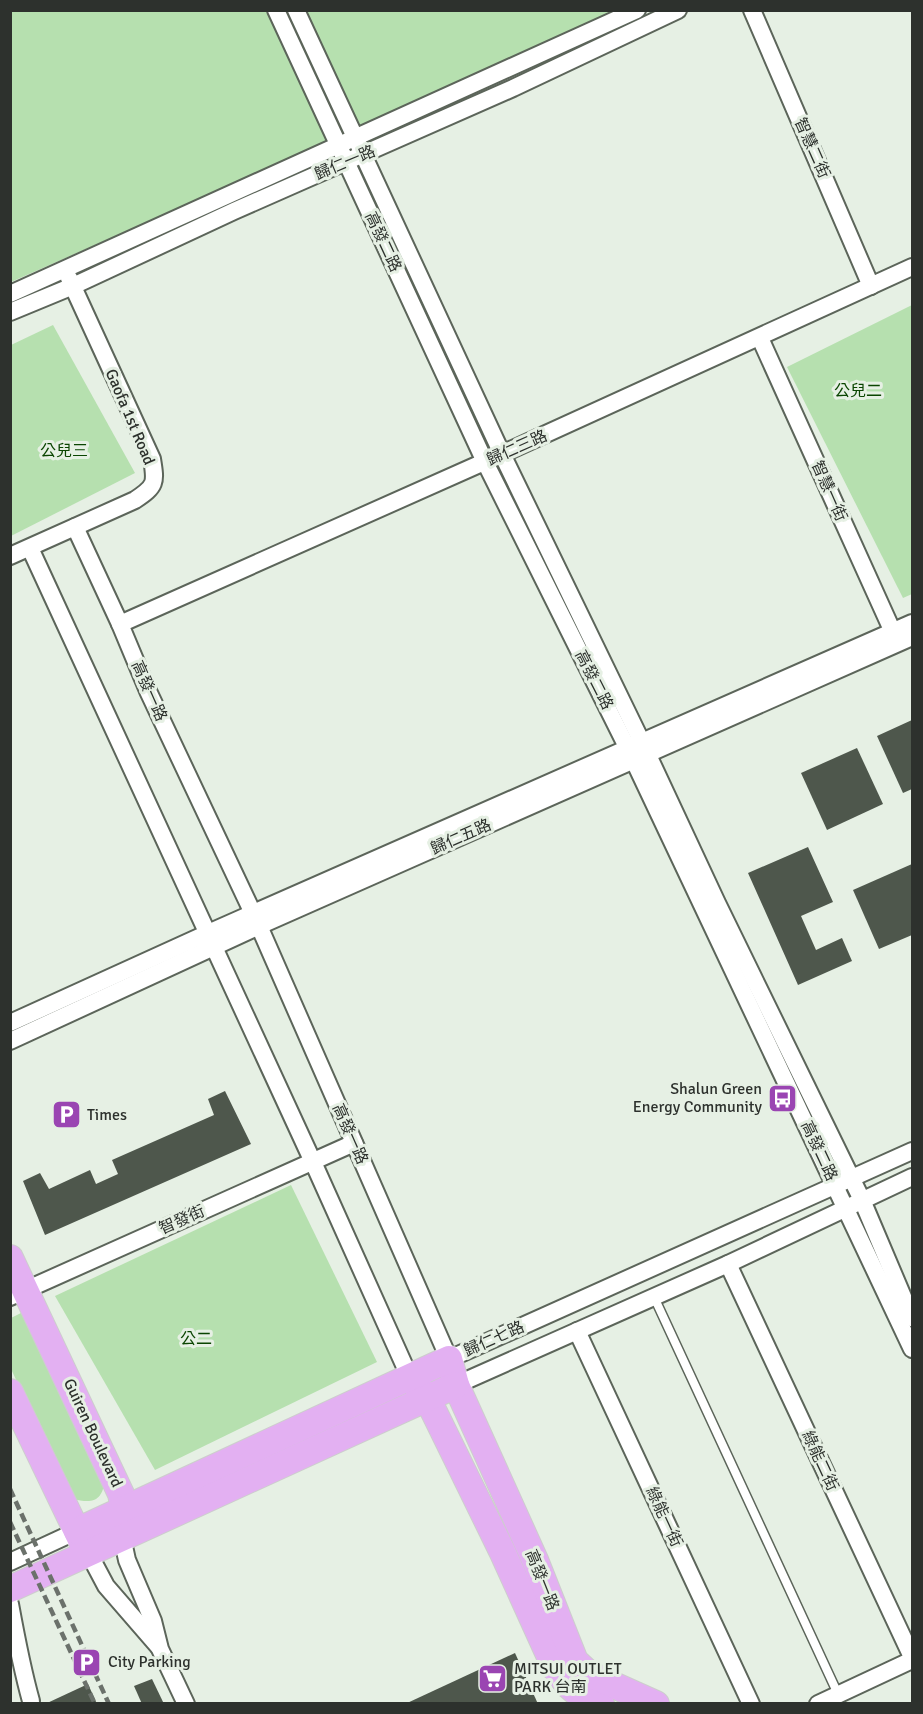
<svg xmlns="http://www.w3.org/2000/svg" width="923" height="1714" font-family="Signika,'Noto Sans TC',sans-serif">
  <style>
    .green { fill: #b6e0af }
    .building { fill: #4e574c }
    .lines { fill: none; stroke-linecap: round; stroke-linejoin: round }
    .lane-casing { stroke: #5c655a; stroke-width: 11 }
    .street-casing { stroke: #5c655a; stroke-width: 20 }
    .primary-casing { stroke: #cdcecd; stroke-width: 28 }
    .lane { stroke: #fff; stroke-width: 8 }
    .street { stroke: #fff; stroke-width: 16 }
    .primary { stroke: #e3b0f2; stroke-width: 26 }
    .rail { stroke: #6b716b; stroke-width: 4.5; stroke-dasharray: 9 4.5; stroke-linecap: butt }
    .labels { text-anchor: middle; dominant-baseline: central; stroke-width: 6; stroke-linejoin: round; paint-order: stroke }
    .street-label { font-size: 16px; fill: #2d312d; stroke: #e6f0e4 }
    .park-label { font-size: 16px; fill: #0a4501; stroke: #e6f0e4 }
    .poi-label { font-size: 16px; fill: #2d312d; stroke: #e6f0e4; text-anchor: start }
  </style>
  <rect width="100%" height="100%" fill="#e6f0e4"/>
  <g class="green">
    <path d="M11,11H627L11,282Z"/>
    <path d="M912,305V594L903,598L787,367Z"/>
    <path d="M53,325L135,473L11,536V345Z"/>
    <path d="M291,1185L377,1362L155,1470L55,1296Z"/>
    <path d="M21,1313L34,1321L105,1481C101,1503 92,1503 72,1499L11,1369V1318Z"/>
  </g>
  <g class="building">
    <path d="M912,720V789L903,793L877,736Z"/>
    <path d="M857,748L883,804L827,830L801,773Z"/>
    <path d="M808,847L833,902L801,916L816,950L842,938L852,961L798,985L748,873Z"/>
    <path d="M912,864V935L879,949L853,890Z"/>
    <path d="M225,1091L251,1144L45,1235L23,1181L40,1173L49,1189L90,1170L96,1184L118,1174L112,1160L214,1115L208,1099Z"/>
    <path d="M515,1653L538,1704H405Z"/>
    <path d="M152,1679L164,1704H142L134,1686Z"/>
    <path d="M88,1684L97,1704H45Z"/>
  </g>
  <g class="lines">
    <defs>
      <path id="lane" d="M654,1297L838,1694"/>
      <g id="street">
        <path d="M276,10L485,462L634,761L912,1349"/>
        <path d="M296,10L502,454L648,755L717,903L862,1200L912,1318"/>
        <path d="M752,10L871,286"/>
        <path d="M10,294L637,10"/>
        <path d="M10,312L73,286L234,211L513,88L678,10"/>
        <path d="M760,338L897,641"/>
        <path d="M75,527L120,624L148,691L259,926L449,1359L912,1151"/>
        <path d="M30,548L313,1162L410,1378"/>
        <path d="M10,556L135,500C156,486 156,483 152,459L69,278"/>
        <path d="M120,624L502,454L912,267"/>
        <path d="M10,1023L208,933L912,623"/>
        <path d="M10,1041L259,926L912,637"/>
        <path d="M728,1264L912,1657"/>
        <path d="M10,1297L354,1143"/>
        <path d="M577,1331L751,1704"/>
        <path d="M456,1385L728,1264L912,1177"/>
        <path d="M122,1537L127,1560L153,1621L160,1649L186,1704"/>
        <path d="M88,1552L106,1586L158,1646"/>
        <path d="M10,1562L77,1531"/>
        <path d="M10,1604C16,1637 22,1669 31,1701"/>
        <path d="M818,1704L912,1660"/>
      </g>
      <g id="primary">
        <path d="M10,1258L121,1494L124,1509L123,1525"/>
        <path d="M416,1385L427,1398L435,1414L502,1551L555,1668L568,1685L575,1691L601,1704"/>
        <path d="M10,1392L84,1546"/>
        <path d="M77,1531L449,1359L456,1385L535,1560L575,1661L589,1674L656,1704"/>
        <path d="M10,1589L456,1385"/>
      </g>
    </defs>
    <use href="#lane" class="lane-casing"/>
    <use href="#street" class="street-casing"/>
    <use href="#primary" class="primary-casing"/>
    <use href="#lane" class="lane"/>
    <use href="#street" class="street"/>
    <use href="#primary" class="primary"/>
    <g class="rail">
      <path d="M10,1489L109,1704"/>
      <path d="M10,1522L95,1704"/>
    </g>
  </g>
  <defs>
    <symbol id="bus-square" viewBox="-11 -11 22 22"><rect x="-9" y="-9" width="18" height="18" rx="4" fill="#9a45b2" stroke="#e6f0e4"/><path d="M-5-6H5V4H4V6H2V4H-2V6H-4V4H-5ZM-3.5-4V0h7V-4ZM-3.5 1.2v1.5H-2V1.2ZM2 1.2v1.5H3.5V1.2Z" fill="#fff"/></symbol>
    <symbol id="parking-square" viewBox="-11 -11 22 22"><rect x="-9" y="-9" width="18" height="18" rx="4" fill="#9a45b2" stroke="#e6f0e4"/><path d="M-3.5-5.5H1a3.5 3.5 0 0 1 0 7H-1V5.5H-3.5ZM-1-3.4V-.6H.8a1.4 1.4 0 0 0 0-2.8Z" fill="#fff"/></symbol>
    <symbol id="supermarket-square" viewBox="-11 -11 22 22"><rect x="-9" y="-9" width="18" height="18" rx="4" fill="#9a45b2" stroke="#e6f0e4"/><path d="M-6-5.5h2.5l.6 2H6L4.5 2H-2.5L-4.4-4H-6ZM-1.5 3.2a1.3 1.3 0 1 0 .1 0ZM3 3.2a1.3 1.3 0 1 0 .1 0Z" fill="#fff"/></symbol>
  </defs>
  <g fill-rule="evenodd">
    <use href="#bus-square" x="766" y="1082" width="33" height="33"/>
    <use href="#parking-square" x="50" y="1098" width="33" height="33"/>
    <use href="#parking-square" x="70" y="1646" width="33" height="33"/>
    <use href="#supermarket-square" x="476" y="1662" width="33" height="33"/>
  </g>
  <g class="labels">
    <g class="street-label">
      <text transform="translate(812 148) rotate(66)">智慧二街</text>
      <text transform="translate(345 163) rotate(-23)">歸仁一路</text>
      <text transform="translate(383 242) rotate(65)">高發二路</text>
      <text transform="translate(130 417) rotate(67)">Gaofa 1st Road</text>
      <text transform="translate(517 448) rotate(-24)">歸仁三路</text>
      <text transform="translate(829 491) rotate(66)">智慧一街</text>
      <text transform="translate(594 680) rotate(63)">高發二路</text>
      <text transform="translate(149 691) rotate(66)">高發一路</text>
      <text transform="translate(461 837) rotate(-24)">歸仁五路</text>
      <text transform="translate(350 1134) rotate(66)">高發一路</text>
      <text transform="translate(819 1151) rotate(65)">高發二路</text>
      <text transform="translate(182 1220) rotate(-24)">智發街</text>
      <text transform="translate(494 1339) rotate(-24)">歸仁七路</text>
      <text transform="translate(93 1433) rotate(65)">Guiren Boulevard</text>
      <text transform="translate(820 1461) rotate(65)">綠能二街</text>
      <text transform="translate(664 1517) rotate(65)">綠能一街</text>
      <text transform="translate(542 1580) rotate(68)">高發一路</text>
    </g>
    <g class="park-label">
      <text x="858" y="391">公兒二</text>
      <text x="64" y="451">公兒三</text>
      <text x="196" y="1339">公二</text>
    </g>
    <g class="poi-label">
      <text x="762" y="1089" text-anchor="end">Shalun Green<tspan x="762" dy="18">Energy Community</tspan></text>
      <text x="87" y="1115">Times</text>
      <text x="108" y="1662">City Parking</text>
      <text x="514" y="1669">MITSUI OUTLET<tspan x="514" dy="18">PARK 台南</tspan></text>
    </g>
  </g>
  <rect width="923" height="1714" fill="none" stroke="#2d312d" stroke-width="24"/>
</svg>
